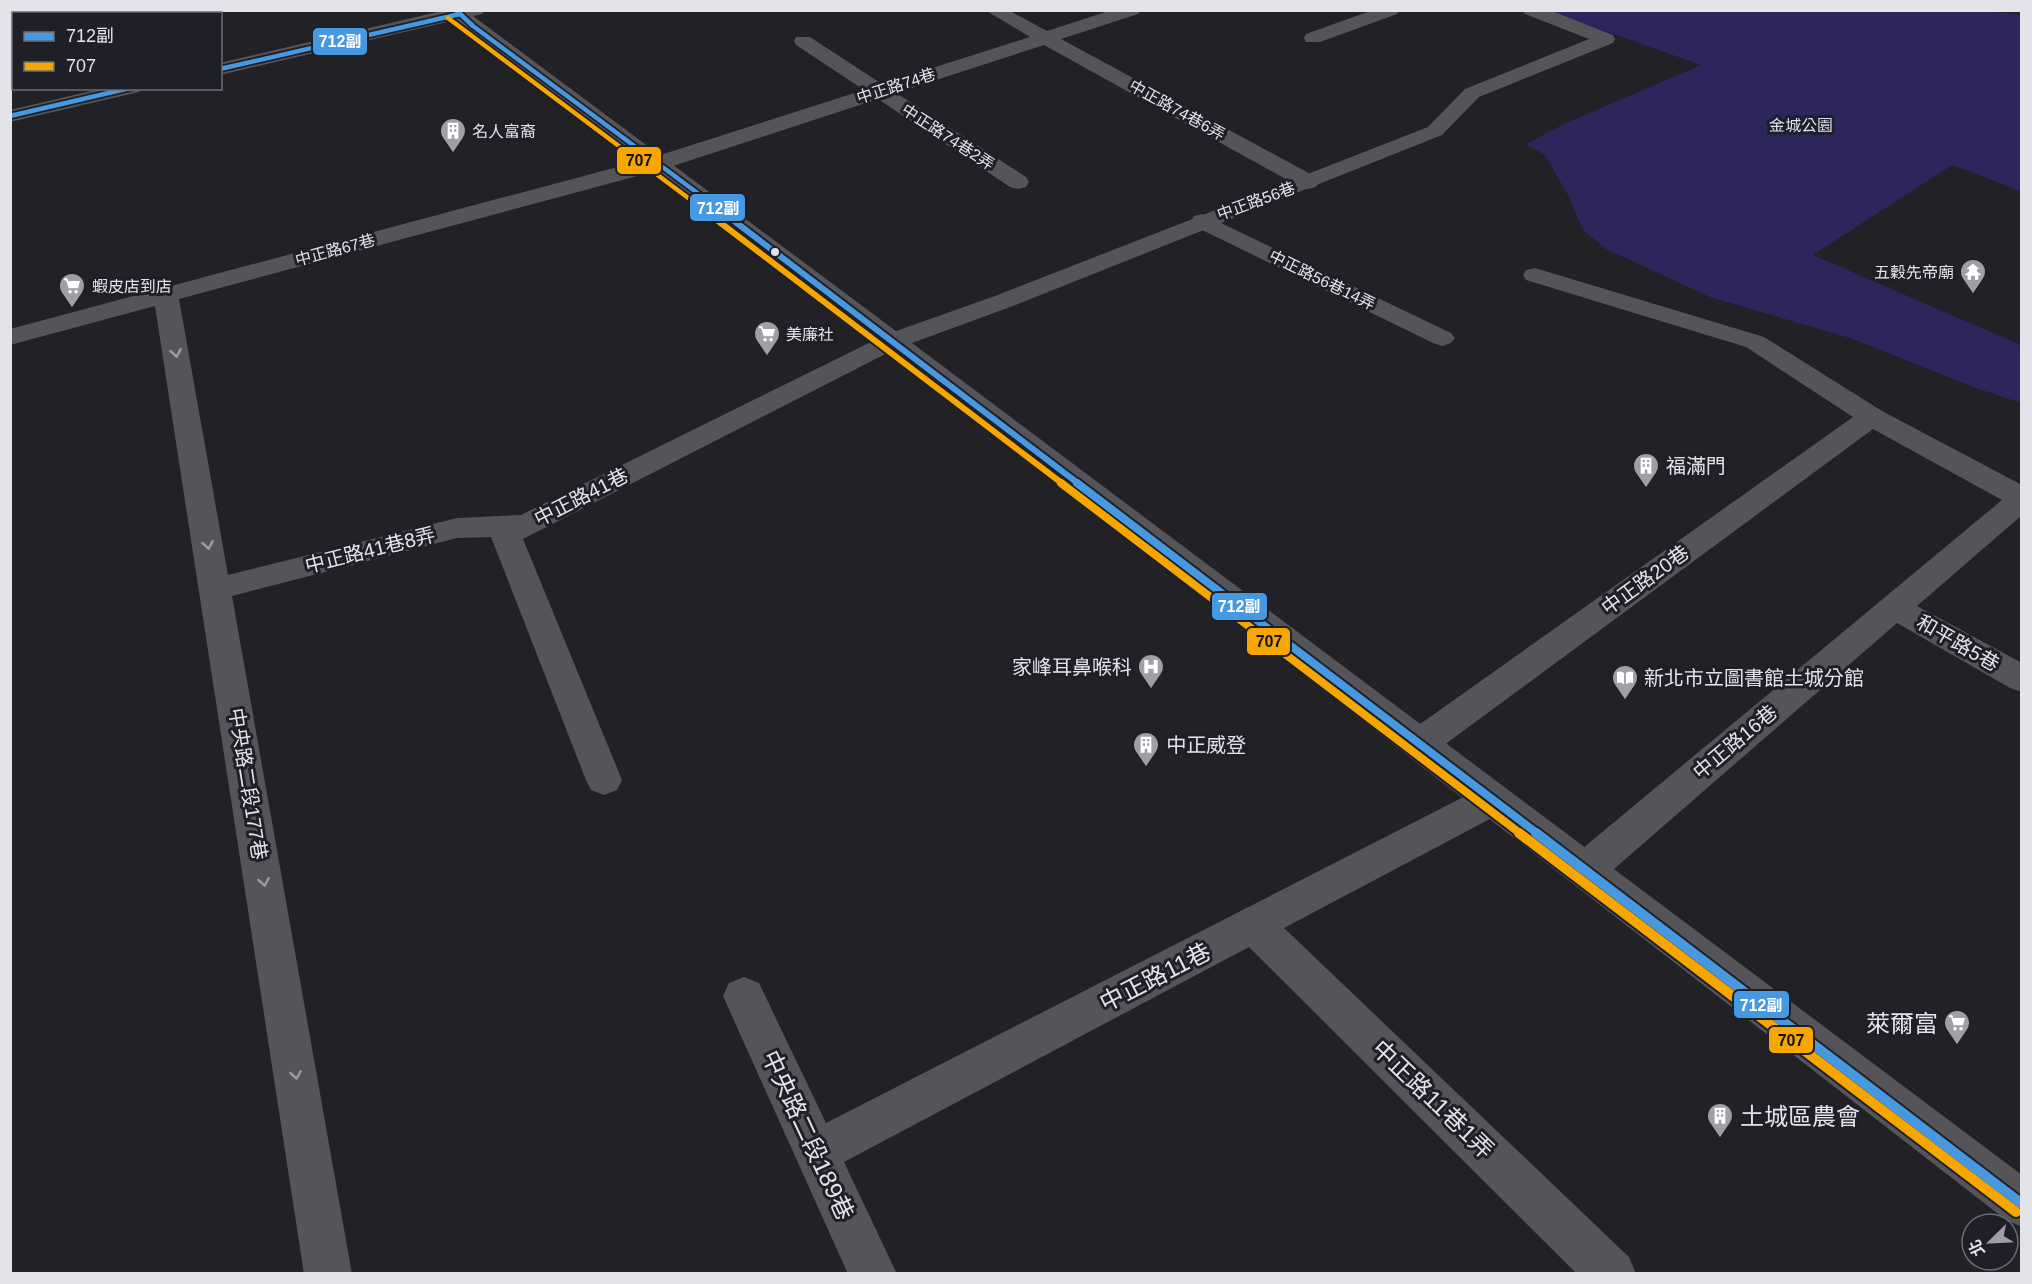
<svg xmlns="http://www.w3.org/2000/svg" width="2032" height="1284" font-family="Arial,'Noto Sans TC',sans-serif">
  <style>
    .green { fill: #2c265c }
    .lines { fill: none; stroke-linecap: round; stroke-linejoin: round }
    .lane { fill: #555559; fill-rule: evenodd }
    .street { fill: #555559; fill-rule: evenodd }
    .bus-1-far3-casing { stroke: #1f1f28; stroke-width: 8 }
    .bus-1-far2-casing { stroke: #1f1f28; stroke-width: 10 }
    .bus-1-far1-casing { stroke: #1f1f28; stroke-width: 12 }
    .bus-1-casing { stroke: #1f1f28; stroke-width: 14 }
    .bus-2-far3-casing { stroke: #1f1f28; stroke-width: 8 }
    .bus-2-far2-casing { stroke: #1f1f28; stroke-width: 10 }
    .bus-2-far1-casing { stroke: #1f1f28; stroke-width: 12 }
    .bus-2-casing { stroke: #1f1f28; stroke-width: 14 }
    .bus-1-far3 { stroke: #4699e1; stroke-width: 4.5 }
    .bus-1-far2 { stroke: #4699e1; stroke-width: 6 }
    .bus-1-far1 { stroke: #4699e1; stroke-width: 8 }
    .bus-1 { stroke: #4699e1; stroke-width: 10 }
    .bus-2-far3 { stroke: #f7a600; stroke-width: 4.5 }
    .bus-2-far2 { stroke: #f7a600; stroke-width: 6 }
    .bus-2-far1 { stroke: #f7a600; stroke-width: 8 }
    .bus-2 { stroke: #f7a600; stroke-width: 10 }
    .oneway { stroke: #9c9ca2 }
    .bus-dot { fill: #e3e3ea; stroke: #1f1f28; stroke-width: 2 }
    .labels { text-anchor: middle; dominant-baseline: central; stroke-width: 6; stroke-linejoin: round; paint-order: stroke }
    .far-street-label { font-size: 16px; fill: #e3e3ea; stroke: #1f1f28 }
    .far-park-label { font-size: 16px; fill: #dedff4; stroke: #1f1f28 }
    .far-poi-label { font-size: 16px; fill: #e3e3ea; stroke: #1f1f28; text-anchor: start }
    .poi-label { font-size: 20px; fill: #e3e3ea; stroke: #1f1f28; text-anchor: start }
    .street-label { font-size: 20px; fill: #e3e3ea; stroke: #1f1f28 }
    .near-street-label { font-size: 24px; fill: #e3e3ea; stroke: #1f1f28 }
    .near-poi-label { font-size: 24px; fill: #e3e3ea; stroke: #1f1f28; text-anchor: end }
    .line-badge { stroke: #1f1f28; stroke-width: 2 }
    .badge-label { font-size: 16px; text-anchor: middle; font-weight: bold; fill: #fff }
    .pale-badge-label { font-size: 16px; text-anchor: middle; font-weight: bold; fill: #111 }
  </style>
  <rect width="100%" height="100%" fill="#212126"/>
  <path class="green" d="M1980,10L2021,15V191L1952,165L1813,255L2021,345V403L1973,387L1850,338L1710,297L1606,249L1583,230L1569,197L1545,155L1526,144L1568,122L1701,65L1548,11Z"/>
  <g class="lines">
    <g class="lane">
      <path d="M985,10H1008L1047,31L1112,10H1141L1138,14L1061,39L1316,177L1319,182L1316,187L1308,189L1300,187L1044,45L896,93L1026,177L1029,182L1026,187L1018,189L1010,187L878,99L667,168L179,299L228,575L457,518L521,515L883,336L892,333L901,336L905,341L901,346L523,539L622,780L617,790L604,795L591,790L586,780L491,537L457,538L232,596L352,1274H304L155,306L10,345V329L651,158L864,90L796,45L794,41L796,37H810L882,84L1030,37Z"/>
      <path d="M1373,10H1400L1397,14L1320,42H1306L1304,38L1306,34Z"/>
      <path d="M1522,10H1549L1613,35L1615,39L1613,43L1479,97L1442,135L1435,137L1428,135L1425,131L1428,127L1465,89L1589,39L1525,14Z"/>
      <path d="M1202,214L1451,333L1455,338L1451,343L1442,346L1433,343L1194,226L1191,221L1194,216Z"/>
      <path d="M1535,268L1764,337L1882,411L2022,485V515L1917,606L2022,663V692L2010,688L1897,623L1599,882L1585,886L1571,882L1566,870L1571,858L2002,500L1873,429L1432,754L1419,758L1406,754L1401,744L1406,734L1853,417L1746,347L1526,280L1523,275L1526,270Z"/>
      <path d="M1492,785L1505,789L1510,800L1505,811L1284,928L1629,1257L1636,1274H1577L1249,947L844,1162L897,1274H848L723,996L729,983L744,977L759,983L826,1123L1479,789Z"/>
    </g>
    <g class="street">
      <path d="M446,10H485L482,14L473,16L896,331L995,296L1428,127L1435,125L1442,127L1445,131L1442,135L1013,306L912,343L2022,1175V1227L2006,1220L651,168L456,20L220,75V63Z"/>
      <path d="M104,88H142L139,92L10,122V110Z"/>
    </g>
    <defs>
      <g id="bus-1-far3">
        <path d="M456,10L473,26L723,212"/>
        <path d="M220,69L460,14"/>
        <path d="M10,116L130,88"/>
      </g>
      <path id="bus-1-far2" d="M721,211L1079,484"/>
      <path id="bus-1-far1" d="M1077,483L1538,834"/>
      <path id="bus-1" d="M1536,833L2022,1204"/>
      <path id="bus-2-far3" d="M448,18L707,212"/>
      <path id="bus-2-far2" d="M705,211L1063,484"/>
      <path id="bus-2-far1" d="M1061,483L1521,834"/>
      <path id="bus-2" d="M1519,833L2016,1212"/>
    </defs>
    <use href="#bus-1-far3" class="bus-1-far3-casing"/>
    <use href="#bus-1-far2" class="bus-1-far2-casing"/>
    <use href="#bus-1-far1" class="bus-1-far1-casing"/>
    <use href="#bus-1" class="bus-1-casing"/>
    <use href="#bus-2-far3" class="bus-2-far3-casing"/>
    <use href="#bus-2-far2" class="bus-2-far2-casing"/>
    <use href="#bus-2-far1" class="bus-2-far1-casing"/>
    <use href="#bus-2" class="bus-2-casing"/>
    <use href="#bus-1-far3" class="bus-1-far3"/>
    <use href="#bus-1-far2" class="bus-1-far2"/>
    <use href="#bus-1-far1" class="bus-1-far1"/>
    <use href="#bus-1" class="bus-1"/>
    <use href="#bus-2-far3" class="bus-2-far3"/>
    <use href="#bus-2-far2" class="bus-2-far2"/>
    <use href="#bus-2-far1" class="bus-2-far1"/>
    <use href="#bus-2" class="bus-2"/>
  </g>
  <defs><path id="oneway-chevron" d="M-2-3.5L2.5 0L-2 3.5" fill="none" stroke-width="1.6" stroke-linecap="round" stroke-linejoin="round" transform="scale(1.5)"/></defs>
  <g class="oneway">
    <use href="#oneway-chevron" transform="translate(176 353) rotate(80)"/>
    <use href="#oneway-chevron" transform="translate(208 545) rotate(80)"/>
    <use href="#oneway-chevron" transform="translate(264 882) rotate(81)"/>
    <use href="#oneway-chevron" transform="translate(296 1075) rotate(81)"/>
  </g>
  <defs>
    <symbol id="building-pin" viewBox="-11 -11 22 30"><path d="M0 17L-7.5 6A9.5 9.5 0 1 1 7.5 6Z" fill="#9f9fa5" stroke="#1f1f28"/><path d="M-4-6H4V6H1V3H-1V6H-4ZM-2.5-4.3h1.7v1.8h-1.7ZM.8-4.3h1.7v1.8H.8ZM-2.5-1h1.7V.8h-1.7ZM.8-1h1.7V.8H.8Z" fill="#fff"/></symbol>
    <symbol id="temple-pin" viewBox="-11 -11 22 30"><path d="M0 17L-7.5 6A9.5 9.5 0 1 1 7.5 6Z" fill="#9f9fa5" stroke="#1f1f28"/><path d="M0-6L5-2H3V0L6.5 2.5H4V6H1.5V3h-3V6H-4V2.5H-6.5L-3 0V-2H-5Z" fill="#fff"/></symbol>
    <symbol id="supermarket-pin" viewBox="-11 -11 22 30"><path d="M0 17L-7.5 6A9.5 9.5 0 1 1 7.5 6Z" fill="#9f9fa5" stroke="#1f1f28"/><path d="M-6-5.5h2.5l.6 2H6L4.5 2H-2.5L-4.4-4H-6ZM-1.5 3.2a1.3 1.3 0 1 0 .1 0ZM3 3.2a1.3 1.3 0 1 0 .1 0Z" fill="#fff"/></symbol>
    <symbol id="hospital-pin" viewBox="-11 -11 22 30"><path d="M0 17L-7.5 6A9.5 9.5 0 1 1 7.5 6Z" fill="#9f9fa5" stroke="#1f1f28"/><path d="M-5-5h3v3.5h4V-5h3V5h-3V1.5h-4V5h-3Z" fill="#fff"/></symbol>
    <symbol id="library-pin" viewBox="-11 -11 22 30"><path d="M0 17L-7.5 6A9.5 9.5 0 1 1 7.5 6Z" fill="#9f9fa5" stroke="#1f1f28"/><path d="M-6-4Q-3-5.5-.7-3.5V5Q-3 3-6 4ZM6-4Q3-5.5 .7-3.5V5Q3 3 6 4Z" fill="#fff"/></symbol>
  </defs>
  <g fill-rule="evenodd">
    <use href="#building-pin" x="438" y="116" width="30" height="40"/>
    <use href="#temple-pin" x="1958" y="257" width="30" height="40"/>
    <use href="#supermarket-pin" x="57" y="271" width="30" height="40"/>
    <use href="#supermarket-pin" x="752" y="319" width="30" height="40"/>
    <use href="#building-pin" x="1631" y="451" width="30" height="40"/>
    <use href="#hospital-pin" x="1136" y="652" width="30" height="40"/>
    <use href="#library-pin" x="1610" y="663" width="30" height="40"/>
    <use href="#building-pin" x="1131" y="730" width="30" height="40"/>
    <use href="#supermarket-pin" x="1942" y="1008" width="30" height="40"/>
    <use href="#building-pin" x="1705" y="1101" width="30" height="40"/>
  </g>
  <circle class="bus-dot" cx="775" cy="252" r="5"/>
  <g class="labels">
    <g class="far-street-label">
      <text transform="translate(896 86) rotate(-18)">中正路74巷</text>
      <text transform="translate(1177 110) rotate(29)">中正路74巷6弄</text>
      <text transform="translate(948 137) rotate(33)">中正路74巷2弄</text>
      <text transform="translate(1256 201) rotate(-20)">中正路56巷</text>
      <text transform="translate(335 250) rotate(-15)">中正路67巷</text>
      <text transform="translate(1322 280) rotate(26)">中正路56巷14弄</text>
    </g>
    <g class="far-park-label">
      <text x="1801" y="125">金城公園</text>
    </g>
    <g class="far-poi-label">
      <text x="472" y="131">名人富裔</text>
      <text x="1954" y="272" text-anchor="end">五穀先帝廟</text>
      <text x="92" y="286">蝦皮店到店</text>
      <text x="786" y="334">美廉社</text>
    </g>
    <g class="poi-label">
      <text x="1666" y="466">福滿門</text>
      <text x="1132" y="667" text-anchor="end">家峰耳鼻喉科</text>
      <text x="1644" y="678">新北市立圖書館土城分館</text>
      <text x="1166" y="745">中正威登</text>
    </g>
    <g class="street-label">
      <text transform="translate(581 497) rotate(-27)">中正路41巷</text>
      <text transform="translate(370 550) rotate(-14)">中正路41巷8弄</text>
      <text transform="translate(1645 580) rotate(-36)">中正路20巷</text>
      <text transform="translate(1958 643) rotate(30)">和平路5巷</text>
      <text transform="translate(1735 742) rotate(-40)">中正路16巷</text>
      <text transform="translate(248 784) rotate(81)">中央路二段177巷</text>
    </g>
    <g class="near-street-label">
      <text transform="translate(1155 977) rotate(-27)">中正路11巷</text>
      <text transform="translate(1433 1099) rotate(44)">中正路11巷1弄</text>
      <text transform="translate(808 1135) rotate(65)">中央路二段189巷</text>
    </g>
    <g class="near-poi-label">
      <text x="1938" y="1023">萊爾富</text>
      <text x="1740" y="1116" text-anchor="start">土城區農會</text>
    </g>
  </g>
  <g class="line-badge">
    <rect x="312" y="27" width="56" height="29" rx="6" fill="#4699e1"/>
    <rect x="616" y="146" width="46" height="29" rx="6" fill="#f7a600"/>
    <rect x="689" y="193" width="57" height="29" rx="6" fill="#4699e1"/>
    <rect x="1211" y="592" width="57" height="29" rx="6" fill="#4699e1"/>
    <rect x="1246" y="627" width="45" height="29" rx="6" fill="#f7a600"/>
    <rect x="1733" y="990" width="57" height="29" rx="6" fill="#4699e1"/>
    <rect x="1768" y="1026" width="46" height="28" rx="6" fill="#f7a600"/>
  </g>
  <g class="badge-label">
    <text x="340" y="47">712副</text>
    <text x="718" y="214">712副</text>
    <text x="1239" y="612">712副</text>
    <text x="1761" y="1011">712副</text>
  </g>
  <g class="pale-badge-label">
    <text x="639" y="166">707</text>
    <text x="1269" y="647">707</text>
    <text x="1791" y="1046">707</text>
  </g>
  <rect width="2032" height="1284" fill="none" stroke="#e3e3ea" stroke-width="24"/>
  <rect x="12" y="12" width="210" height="78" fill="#1f1f28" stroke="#6d6d76" stroke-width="1.5"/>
  <rect x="24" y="32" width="30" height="9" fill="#4699e1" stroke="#6d6d76" stroke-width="1.5"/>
  <text x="66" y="42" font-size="18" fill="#e3e3ea">712副</text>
  <rect x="24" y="62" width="30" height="9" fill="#f7a600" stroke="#6d6d76" stroke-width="1.5"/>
  <text x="66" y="72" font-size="18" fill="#e3e3ea">707</text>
  <g transform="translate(1990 1242) rotate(246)"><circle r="28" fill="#1f1f28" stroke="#6d6d76" stroke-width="1.5"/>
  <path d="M0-4.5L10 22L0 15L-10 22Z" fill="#9f9fa5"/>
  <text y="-9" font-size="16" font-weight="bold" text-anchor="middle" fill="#e3e3ea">北</text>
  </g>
</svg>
